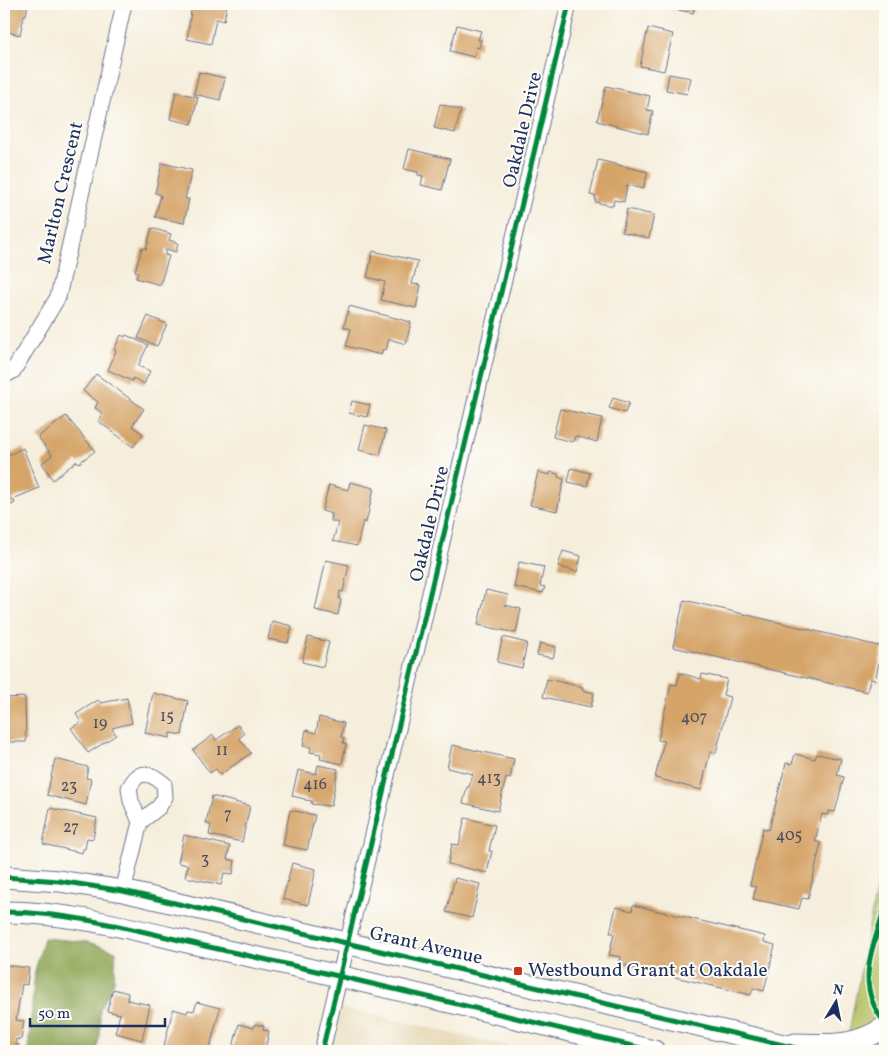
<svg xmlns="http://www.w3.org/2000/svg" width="889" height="1055" font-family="Vollkorn,serif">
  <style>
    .built { fill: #e7daba }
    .green { fill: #b6c163; stroke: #687860 }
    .forest { fill: #90a759; stroke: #566b5c }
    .building { fill: #d5a469 }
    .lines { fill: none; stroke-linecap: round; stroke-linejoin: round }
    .minor-casing { stroke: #68728a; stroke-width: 17 }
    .secondary-casing { stroke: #68728a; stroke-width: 23 }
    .minor { stroke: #fff; stroke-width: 15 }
    .secondary { stroke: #fff; stroke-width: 21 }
    .cycleway-casing { stroke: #fdfcf7; stroke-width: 8 }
    .cycleway { stroke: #00873e; stroke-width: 5 }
    .poi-dot { fill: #c8321e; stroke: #fdfcf7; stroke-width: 2 }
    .labels { text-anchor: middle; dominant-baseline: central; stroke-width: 4; stroke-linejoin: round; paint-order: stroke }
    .number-label { font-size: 16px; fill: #4a4c61 }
    .street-label { font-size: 19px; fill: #1b2f5e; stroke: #fdfcf7 }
    .poi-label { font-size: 19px; fill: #1b2f5e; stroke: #fdfcf7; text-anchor: start }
  </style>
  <rect width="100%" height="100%" fill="#fdfcf7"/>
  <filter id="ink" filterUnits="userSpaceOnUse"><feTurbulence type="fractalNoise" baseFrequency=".02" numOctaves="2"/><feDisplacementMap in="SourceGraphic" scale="10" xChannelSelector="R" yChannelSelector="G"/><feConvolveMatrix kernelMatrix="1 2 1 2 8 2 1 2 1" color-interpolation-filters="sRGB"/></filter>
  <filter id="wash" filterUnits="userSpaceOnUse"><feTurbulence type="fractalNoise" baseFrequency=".0096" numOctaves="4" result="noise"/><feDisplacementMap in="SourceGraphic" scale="20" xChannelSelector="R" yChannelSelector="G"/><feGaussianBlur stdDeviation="1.12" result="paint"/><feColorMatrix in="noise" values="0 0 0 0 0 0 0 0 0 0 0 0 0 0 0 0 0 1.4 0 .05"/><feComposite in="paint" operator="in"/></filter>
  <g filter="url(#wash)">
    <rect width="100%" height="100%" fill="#f6eedc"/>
    <path class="built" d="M339,1007L528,1051H330Z"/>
    <path class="green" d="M885,843V1041L849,1032Z"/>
    <path class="forest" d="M44,938L88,942L116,951L114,981L100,1009V1034L96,1051H28L35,971Z"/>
    <g id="blocks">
      <g class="building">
        <path d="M4,4H28L26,15H24L20,35L4,31Z"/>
        <path d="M192,4H227L224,21L216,19L211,44L187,39Z"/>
        <path d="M670,4H695L693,13L669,8Z"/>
        <path d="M457,25L481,31L478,40H481L479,48L476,47L474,57L450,51Z"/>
        <path d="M648,28L673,34L664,71L640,66Z"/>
        <path d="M199,72L225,78L220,100L194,94Z"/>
        <path d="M669,74L691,78L687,94L666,90Z"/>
        <path d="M4,75L9,77L5,100H4Z"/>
        <path d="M606,86L650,96L647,110L653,111L648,134L597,121Z"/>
        <path d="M176,92L198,97L192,124L170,119Z"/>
        <path d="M440,104L461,110L455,133L434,128Z"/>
        <path d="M409,149L450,159L442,190L421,185L423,176L418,175V172L404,169Z"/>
        <path d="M598,160L648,172L643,189L627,185L624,202L614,200L613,206L595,202L596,196L590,195Z"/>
        <path d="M162,163L192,170L185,199H189L184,223L155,217L161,195L155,193Z"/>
        <path d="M627,209L654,215L649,238L622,232Z"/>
        <path d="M152,228L171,234L169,240L178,243L176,252L166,249L165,255L169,256L160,285L136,278L138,272L135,271L142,248L146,249Z"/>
        <path d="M373,251L418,261L412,284L421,285L416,308L381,300L385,282L367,277Z"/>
        <path d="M349,306L411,322L406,344L389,339L386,350L383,349L381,355L346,346L351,329L344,327Z"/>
        <path d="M148,316L167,324L157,346L138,338Z"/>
        <path d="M121,335L125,337L126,335L148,345L138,366L150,371L144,384L133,378L132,381L108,370L116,351L114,350Z"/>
        <path d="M96,374L144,409L132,426L143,434L133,447L98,421L103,414L95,408L98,402L83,391Z"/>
        <path d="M613,398L629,403L625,413L609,408Z"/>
        <path d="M352,401L370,405L367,417L349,413Z"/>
        <path d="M560,409L602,418L597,442L575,436L573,442L553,437Z"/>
        <path d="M66,416L95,451L79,463L77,461L53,480L42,463L52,455L38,437Z"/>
        <path d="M365,425L386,430L380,455L359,450Z"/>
        <path d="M23,448L39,488L13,499L15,503L4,509V457Z"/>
        <path d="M571,468L590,473L587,486L568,482Z"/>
        <path d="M538,472L550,475V472L558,474V477L564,479L557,511L530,505Z"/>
        <path d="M350,482L374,488L366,523L363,521L357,546L333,541L338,523L331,521L332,514L322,511L329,485L348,490Z"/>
        <path d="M563,551L581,556L577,572L558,566Z"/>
        <path d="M326,560L349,565L343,592L340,591L339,599L341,600L338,615L315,610Z"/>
        <path d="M519,562L544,567L540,586L545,587L543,593L514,587Z"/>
        <path d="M486,590L508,595L505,605L521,609L516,633L478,625Z"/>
        <path d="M684,600L883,647L875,680L870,679L867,692L673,647Z"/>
        <path d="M272,621L292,626L288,643L268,639Z"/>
        <path d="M308,637L329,642L323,667L302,662Z"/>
        <path d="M503,637L527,643L522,668L497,662Z"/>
        <path d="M540,643L556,647L553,658L537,655Z"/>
        <path d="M680,673L701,679L702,674L727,679L723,695L730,697L716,753L710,752L701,790L655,778L664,741L658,740L671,684L677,685Z"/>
        <path d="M547,679L583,687L582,690L594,693L591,707L543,697Z"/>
        <path d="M153,693L188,701L182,735L170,733V738L145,733Z"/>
        <path d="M25,697L26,742H4V698Z"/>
        <path d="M127,698L132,723L112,728L116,735L88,753L71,728L81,722L76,714L98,700L101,703Z"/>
        <path d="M319,717L344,723L341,737L344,738L343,743L346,744L342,764L320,759L321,754L310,752L311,747L303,746L306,730L316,733Z"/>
        <path d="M238,725L244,734L239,738L251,753L220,775L216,769L210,773L193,750L213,735L216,740Z"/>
        <path d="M452,745L514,759L510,779L506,778L498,811L463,803L467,787H469L473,774L447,768Z"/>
        <path d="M795,754L815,759L817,754L841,759L837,775L844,777L835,812L828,811V815L822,814L815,841L821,843L808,899L802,898L799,909L753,899L756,887L750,885L763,828L769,830L786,763L792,764Z"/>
        <path d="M55,759L88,767L86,778L91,779L86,805L47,795Z"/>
        <path d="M318,765L338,769L331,806L311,804L312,801L305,800V799L292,796L298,770L316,774Z"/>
        <path d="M212,796L250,806L242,842L209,835L211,825L206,823Z"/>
        <path d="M50,808L97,818L93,839L87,838L85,849H83L82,853L43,844Z"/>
        <path d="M290,810L315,815L307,850L283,845Z"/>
        <path d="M465,818L495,825L489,851H492L487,873L448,864L452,844L459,845Z"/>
        <path d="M184,835L230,846L227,859L235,861L233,874L224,873L221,885L185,877L188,865L178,863Z"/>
        <path d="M292,863L316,869L308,905L283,899Z"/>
        <path d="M455,878L480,884L472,918L446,912Z"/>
        <path d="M633,905L765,936L764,942L775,945L764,991L753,988L751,995L620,964L621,957L609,955L614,933H610L616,907L632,911Z"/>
        <path d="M4,965L29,968L27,985L22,984L16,1020L24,1021L21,1040L16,1039L15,1044L19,1045V1051H4Z"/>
        <path d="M113,989L128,993L127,1000L150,1005L142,1040L115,1033L120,1014L107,1011Z"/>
        <path d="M197,1002L220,1008L209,1051H165L166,1047L164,1046L173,1009L187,1013L188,1010L194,1011Z"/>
        <path d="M239,1024L254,1028L255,1024L264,1026L263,1030L269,1031L265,1051H232Z"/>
      </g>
    </g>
  </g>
  <g filter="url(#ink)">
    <use href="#blocks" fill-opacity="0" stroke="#68728a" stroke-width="1"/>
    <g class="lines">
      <defs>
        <g id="minor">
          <path d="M4,376L13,371L58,297L124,4"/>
          <path d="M123,891L140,822L159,807L165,797L164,784C157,778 146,770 137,777C134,779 131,785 129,788L131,801L140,822"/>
          <path d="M322,1051L569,4"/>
        </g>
        <g id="secondary">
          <path d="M4,877L59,881L123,891L809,1051"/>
          <path d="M4,912C79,912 154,935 227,951C370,982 511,1017 654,1051"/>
          <path d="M795,1044C830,1045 854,1048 885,1027"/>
        </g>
      </defs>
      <use href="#minor" class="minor-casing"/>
      <use href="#secondary" class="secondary-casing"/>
      <use href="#minor" class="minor"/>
      <use href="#secondary" class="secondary"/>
      <defs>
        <g id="cycleway">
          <path d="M4,877L59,881L123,891L809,1051"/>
          <path d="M885,906C874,948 853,983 885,1023"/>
          <path d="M4,912C79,912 154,935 227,951C370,982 511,1017 654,1051"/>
          <path d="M322,1051L569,4"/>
        </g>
      </defs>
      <use href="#cycleway" class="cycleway-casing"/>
      <use href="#cycleway" class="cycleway"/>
    </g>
  </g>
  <rect class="poi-dot" x="513" y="966" width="10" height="10" rx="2.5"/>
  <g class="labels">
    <g class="number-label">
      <text x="167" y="717">15</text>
      <text x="694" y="718">407</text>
      <text x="100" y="724">19</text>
      <text x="222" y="751">11</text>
      <text x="489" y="779">413</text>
      <text x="315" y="785">416</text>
      <text x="69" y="787">23</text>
      <text x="228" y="815">7</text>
      <text x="71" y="828">27</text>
      <text x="789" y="836">405</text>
      <text x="205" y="860">3</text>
    </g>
    <g class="street-label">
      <text transform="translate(523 130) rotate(-77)">Oakdale Drive</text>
      <text transform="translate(61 193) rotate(-77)">Marlton Crescent</text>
      <text transform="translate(430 524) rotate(-77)">Oakdale Drive</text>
      <text transform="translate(426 946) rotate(13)">Grant Avenue</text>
    </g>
    <g class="poi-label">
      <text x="528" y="971">Westbound Grant at Oakdale</text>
    </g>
  </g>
  <rect width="889" height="1055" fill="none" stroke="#fdfcf7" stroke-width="20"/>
  <g transform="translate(836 1002) rotate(10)" stroke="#fdfcf7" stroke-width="4" paint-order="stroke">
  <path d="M0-4L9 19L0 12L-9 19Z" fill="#1b2f5e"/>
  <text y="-8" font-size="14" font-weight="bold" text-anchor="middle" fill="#1b2f5e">N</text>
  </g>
  <path d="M30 1018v8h135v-8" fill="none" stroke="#1b2f5e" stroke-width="2.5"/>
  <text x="38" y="1018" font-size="15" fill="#1b2f5e" stroke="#fdfcf7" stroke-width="4" paint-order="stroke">50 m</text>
</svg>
